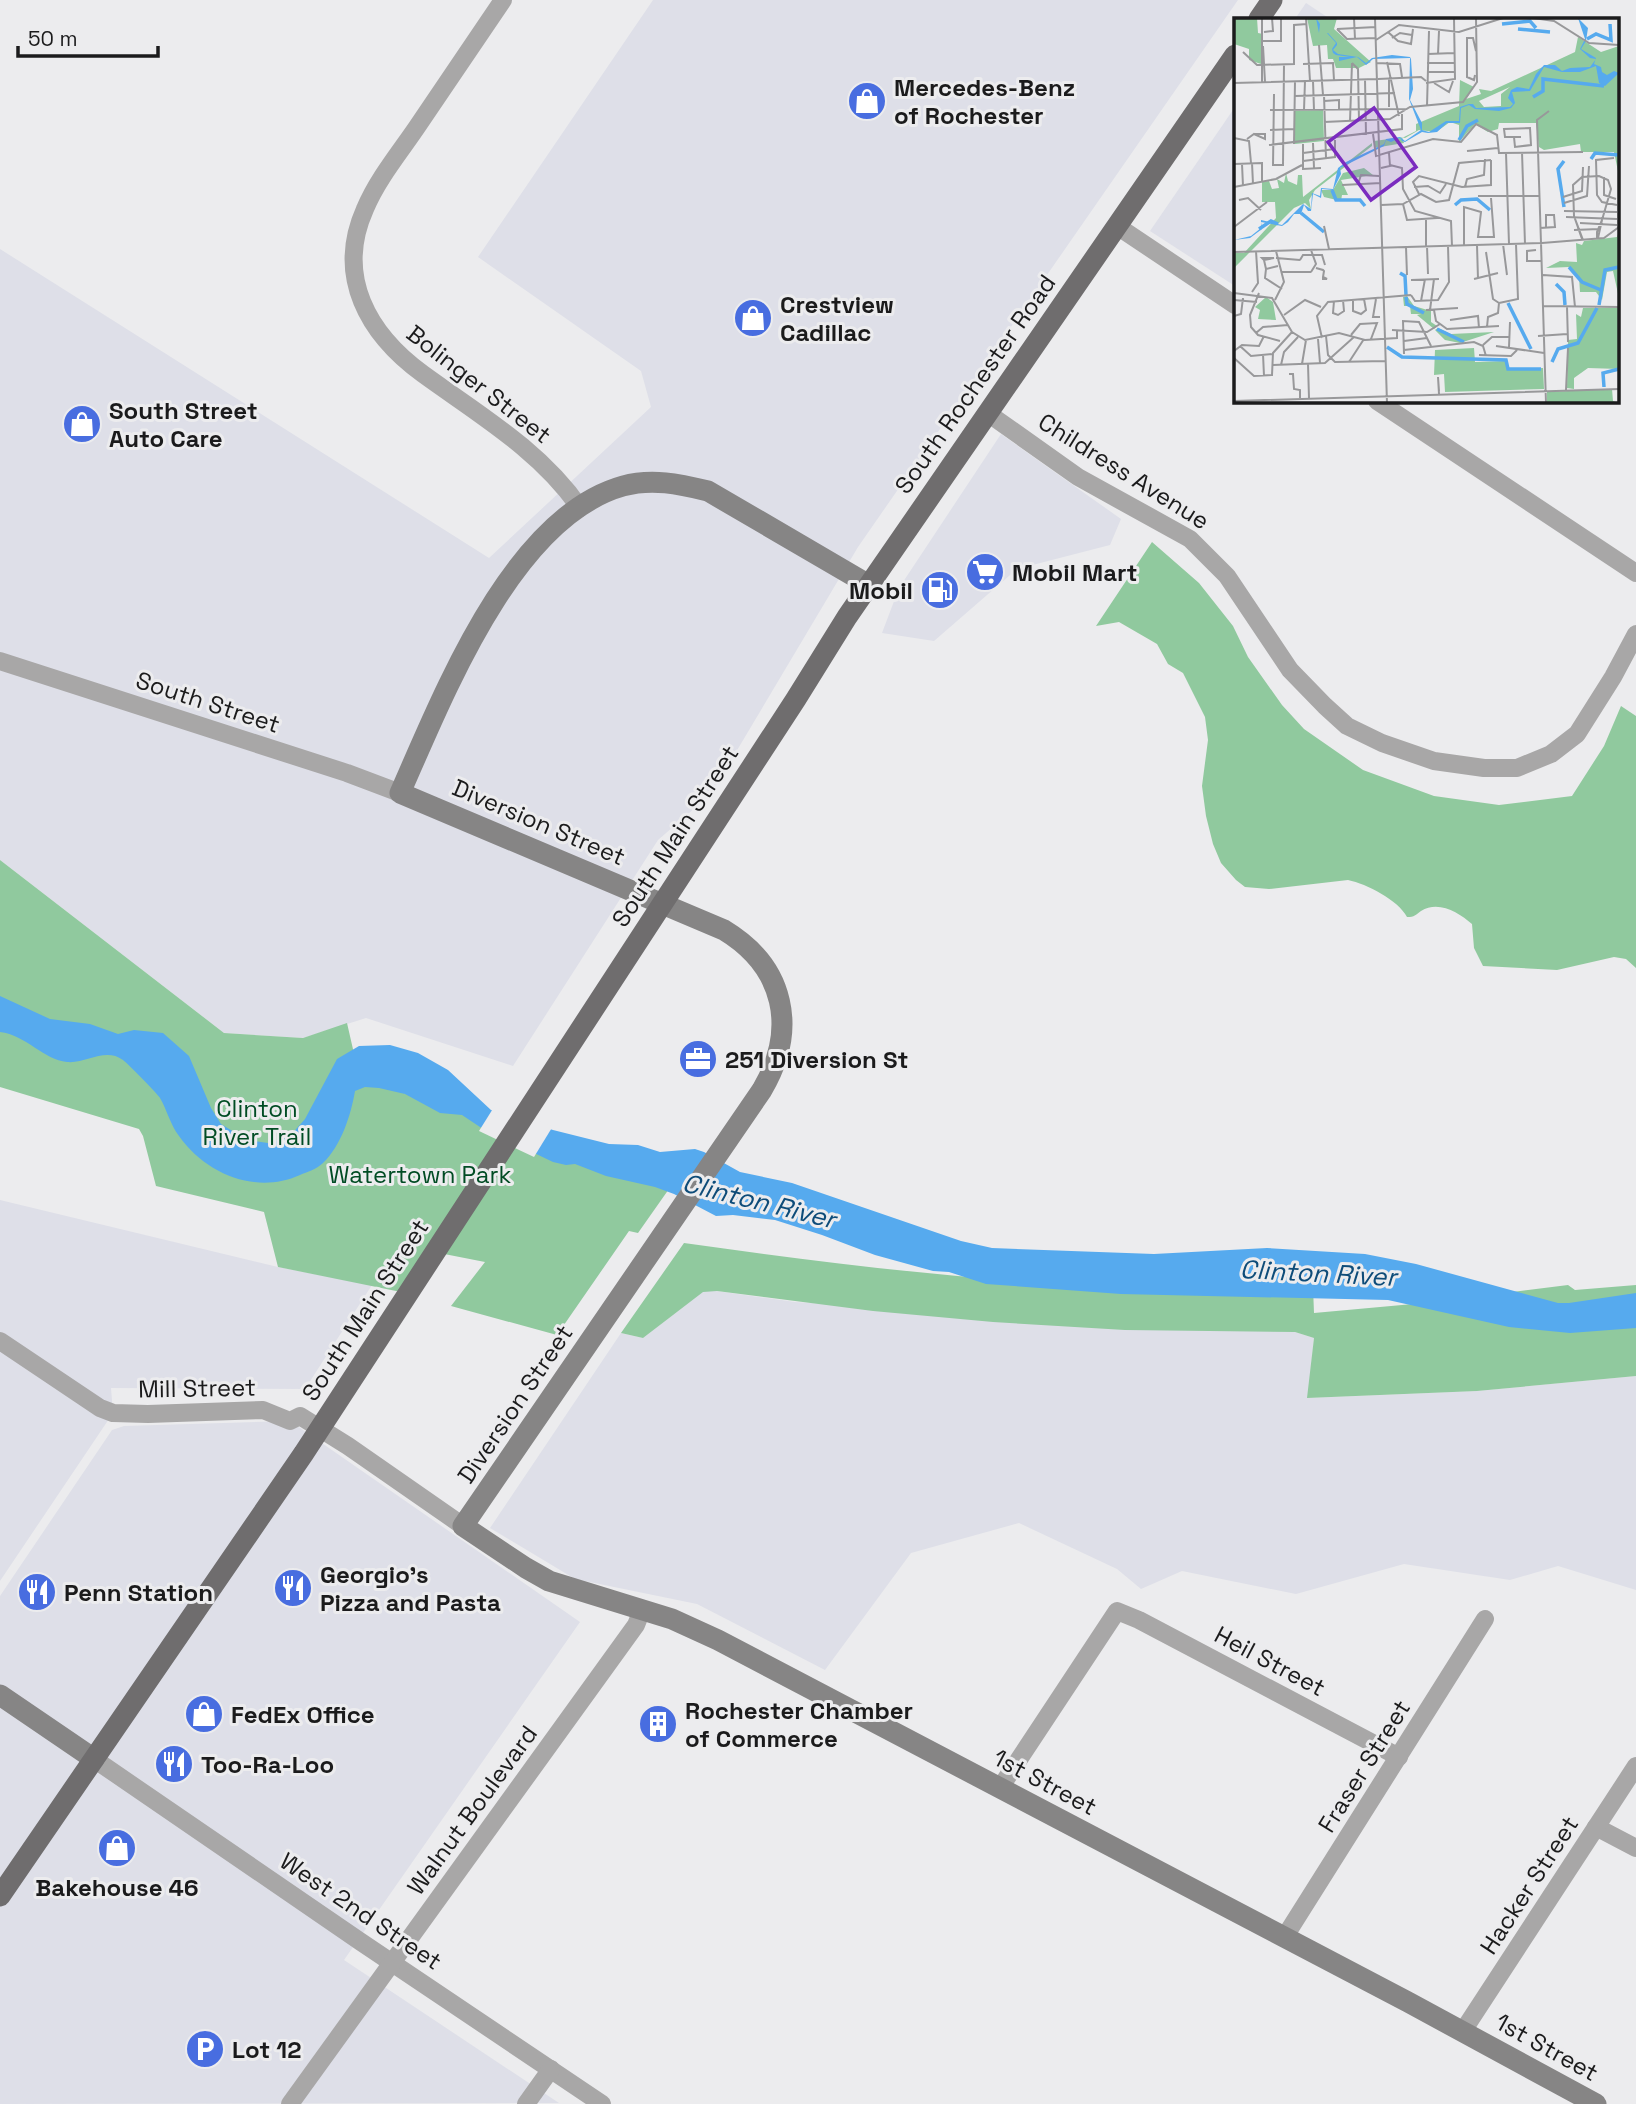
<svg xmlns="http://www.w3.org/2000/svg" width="1636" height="2104" font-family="'Space Grotesk',sans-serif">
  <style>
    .built { fill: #dedfe8 }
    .green { fill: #90c99e }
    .water { fill: #56aaee }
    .pier { fill: #ececee }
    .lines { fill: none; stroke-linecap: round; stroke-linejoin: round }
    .street { stroke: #a8a7a7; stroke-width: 18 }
    .secondary { stroke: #868585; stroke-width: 21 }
    .primary { stroke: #6f6d6e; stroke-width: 21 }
    .labels { text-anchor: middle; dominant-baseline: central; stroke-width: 6; stroke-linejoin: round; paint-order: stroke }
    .poi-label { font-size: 24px; font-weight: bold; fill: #1b1b1c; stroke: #ececee; text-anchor: start }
    .street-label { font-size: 24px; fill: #1b1b1c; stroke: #ececee }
    .park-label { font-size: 24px; fill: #014c24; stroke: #ececee }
    .water-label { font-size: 26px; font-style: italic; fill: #0e4c79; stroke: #ececee }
    .inset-river { fill: none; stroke: #56aaee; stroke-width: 3.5 }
    .inset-road { fill: none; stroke: #98989a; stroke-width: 2 }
    .view { fill: #7b2cbf; fill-opacity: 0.15; stroke: #7b2cbf; stroke-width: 3.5 }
    .inset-edge { fill: none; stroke: #1b1b1c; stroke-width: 3.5 }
  </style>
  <rect width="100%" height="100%" fill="#ececee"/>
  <g class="built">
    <path d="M653,0H1238L858,547L711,794L658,840L513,1066L366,1018L303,1038L224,1033L0,860V249L489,558L651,407L641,371L478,257Z"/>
    <path d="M1306,3L1330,19H1295Z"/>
    <path d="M1235,107V286L1150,231Z"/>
    <path d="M1001,434L1121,519L1110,545L1017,569L934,641L882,633L899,588Z"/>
    <path d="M0,1200L278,1267L372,1285L305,1389L111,1388L113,1413L0,1581Z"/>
    <path d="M703,1291H717L795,1302L1295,1332L1314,1338L1308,1398L1477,1391L1636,1376V1590L1558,1566L1510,1580L1404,1564L1296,1594L1182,1571L1141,1589L1117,1569L1019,1523L911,1553L825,1670L697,1604L575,1579L490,1528L621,1333L643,1338Z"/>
    <path d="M290,1421L580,1622L344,1960L559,2103L0,2104V1596L112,1430L124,1426Z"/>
  </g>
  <g class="green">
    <path d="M1152,542L1199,583L1233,626L1248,657L1282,705L1304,729L1363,770L1434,796L1499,805L1572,796L1604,746L1621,706L1636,716V968L1626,959L1614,957L1557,970L1483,966L1474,948L1472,924C1459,913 1439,900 1421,911C1415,915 1415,917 1407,917C1398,900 1367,884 1348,880L1269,889L1245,887L1236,880L1221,863L1213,844L1206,816L1202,786L1208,740L1205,717L1183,673L1168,664L1157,644L1119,622L1096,626Z"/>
    <path d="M0,860L224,1033L303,1038L347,1023L355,1058L386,1087L567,1148L683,1169L638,1233L629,1231L557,1335L451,1306L485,1262L429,1251L401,1292L278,1267L264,1212L156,1186L143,1136L139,1129L0,1087Z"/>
    <path d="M684,1243C819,1262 954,1279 1090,1285C1164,1289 1239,1287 1313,1287L1314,1313L1435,1302L1568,1285L1575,1290L1636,1285V1376L1477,1391L1307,1398L1314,1338L1295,1332L1125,1330L993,1322L873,1311L717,1291L703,1292L643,1338L621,1333Z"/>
  </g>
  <path class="water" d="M0,996L50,1019L90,1024L118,1034L134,1030L163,1033L189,1056L211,1108L221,1124L247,1140L268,1143L289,1137L305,1119L337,1059L359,1046L390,1045L418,1053L448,1070L491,1110L553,1130L609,1144L638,1145L660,1152L695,1149L704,1152L740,1172L792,1183L961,1241L992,1248L1154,1254L1267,1248L1365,1254L1416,1264L1558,1303H1569L1636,1293V1328L1570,1333L1509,1327L1388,1300L1121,1294L986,1284L949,1272L933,1271L875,1255L822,1235L775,1220L733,1215L716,1216L674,1194L655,1187L606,1176L575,1164L566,1165L553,1162L480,1127L462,1115L440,1113L405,1094L379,1088L365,1087L355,1091C351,1115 341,1146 323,1163C317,1169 307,1172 300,1175C256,1195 206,1174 179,1136C170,1124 167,1110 160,1098C159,1095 127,1063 123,1060C105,1047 86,1064 67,1062C44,1060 26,1035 0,1032Z"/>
  <path class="pier" d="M494,1107L553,1126L534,1157L479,1131Z"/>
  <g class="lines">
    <g class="street">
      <path d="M503,0C475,41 447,82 419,124C401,151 378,178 365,209C335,276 368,334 423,374C478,414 540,450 580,508"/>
      <path d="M1117,226L1235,305"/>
      <path d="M1377,401L1636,573"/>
      <path d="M989,414L1078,477L1190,539L1227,576L1290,670L1325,706L1347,726L1382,743L1434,761L1484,768H1517L1551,754L1577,734L1613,677L1636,634"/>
      <path d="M0,661L347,773L400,793"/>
      <path d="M0,1341L100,1408L113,1413L148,1414L263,1410L290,1421L300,1416L348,1446L463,1526"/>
      <path d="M94,1759L361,1942L602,2104"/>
      <path d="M1000,1788L1117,1611L1139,1620L1399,1757"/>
      <path d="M1596,1827L1636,1848"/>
      <path d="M1284,1938L1485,1619"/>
      <path d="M1463,2031L1636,1766"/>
      <path d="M290,2104L636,1625L642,1610"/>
      <path d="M526,2104L551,2069"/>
    </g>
    <g class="secondary">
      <path d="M869,585L708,491C679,484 652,478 623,486C512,517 443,696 400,793L724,930C785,967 798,1029 762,1090L463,1526L526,1568L549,1581L672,1619L718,1640L1408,2002L1596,2104"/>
      <path d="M0,1695L94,1759"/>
    </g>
    <g class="primary">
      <path d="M1259,19L1272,0"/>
      <path d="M0,1896L304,1453L796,699L847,617L1235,55"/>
    </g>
  </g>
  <defs>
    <symbol id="shop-disc" viewBox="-11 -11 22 22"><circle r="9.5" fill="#486de0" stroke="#ececee"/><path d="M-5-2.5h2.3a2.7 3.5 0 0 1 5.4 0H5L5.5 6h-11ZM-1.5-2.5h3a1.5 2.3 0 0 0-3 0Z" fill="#fff"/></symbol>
    <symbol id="supermarket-disc" viewBox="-11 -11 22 22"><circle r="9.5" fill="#486de0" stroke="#ececee"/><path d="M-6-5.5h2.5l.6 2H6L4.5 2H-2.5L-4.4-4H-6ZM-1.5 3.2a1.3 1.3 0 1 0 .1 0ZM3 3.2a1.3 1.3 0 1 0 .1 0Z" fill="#fff"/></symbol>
    <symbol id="fuel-disc" viewBox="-11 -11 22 22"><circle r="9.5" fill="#486de0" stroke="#ececee"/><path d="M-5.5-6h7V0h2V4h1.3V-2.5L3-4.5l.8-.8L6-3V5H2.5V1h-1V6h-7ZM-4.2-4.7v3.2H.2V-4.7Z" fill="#fff"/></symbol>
    <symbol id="office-disc" viewBox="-11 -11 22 22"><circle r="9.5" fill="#486de0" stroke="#ececee"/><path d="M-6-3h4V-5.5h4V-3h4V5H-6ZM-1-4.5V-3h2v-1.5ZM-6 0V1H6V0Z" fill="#fff"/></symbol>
    <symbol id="restaurant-disc" viewBox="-11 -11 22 22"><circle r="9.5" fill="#486de0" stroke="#ececee"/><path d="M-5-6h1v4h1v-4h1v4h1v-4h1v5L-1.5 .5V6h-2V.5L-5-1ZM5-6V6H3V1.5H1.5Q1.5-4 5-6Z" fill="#fff"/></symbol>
    <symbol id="building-disc" viewBox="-11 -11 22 22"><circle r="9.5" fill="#486de0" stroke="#ececee"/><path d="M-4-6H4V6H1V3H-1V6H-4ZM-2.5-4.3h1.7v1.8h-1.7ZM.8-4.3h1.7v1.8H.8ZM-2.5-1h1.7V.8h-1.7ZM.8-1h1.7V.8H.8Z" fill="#fff"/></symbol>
    <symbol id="parking-disc" viewBox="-11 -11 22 22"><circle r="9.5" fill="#486de0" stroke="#ececee"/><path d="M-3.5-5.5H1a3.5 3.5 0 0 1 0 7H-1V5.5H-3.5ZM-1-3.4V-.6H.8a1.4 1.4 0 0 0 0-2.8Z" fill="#fff"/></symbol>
  </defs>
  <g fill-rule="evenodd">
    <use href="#shop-disc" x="845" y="79" width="44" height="44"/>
    <use href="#shop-disc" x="731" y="296" width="44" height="44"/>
    <use href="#shop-disc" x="60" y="402" width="44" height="44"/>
    <use href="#supermarket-disc" x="963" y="550" width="44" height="44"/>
    <use href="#fuel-disc" x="918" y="568" width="44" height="44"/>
    <use href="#office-disc" x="676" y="1037" width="44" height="44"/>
    <use href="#restaurant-disc" x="271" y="1566" width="44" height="44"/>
    <use href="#restaurant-disc" x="15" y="1570" width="44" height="44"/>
    <use href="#shop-disc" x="182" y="1692" width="44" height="44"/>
    <use href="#building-disc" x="636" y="1702" width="44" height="44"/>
    <use href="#restaurant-disc" x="152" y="1742" width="44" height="44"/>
    <use href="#shop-disc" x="95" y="1826" width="44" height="44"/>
    <use href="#parking-disc" x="183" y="2027" width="44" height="44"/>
  </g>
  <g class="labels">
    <g class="poi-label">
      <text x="894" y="87">Mercedes-Benz<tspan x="894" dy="28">of Rochester</tspan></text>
      <text x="780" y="304">Crestview<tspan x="780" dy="28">Cadillac</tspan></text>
      <text x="109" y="410">South Street<tspan x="109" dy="28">Auto Care</tspan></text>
      <text x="1012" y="572">Mobil Mart</text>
      <text x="913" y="590" text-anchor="end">Mobil</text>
      <text x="725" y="1059">251 Diversion St</text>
      <text x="320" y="1574">Georgio's<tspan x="320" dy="28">Pizza and Pasta</tspan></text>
      <text x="64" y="1592">Penn Station</text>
      <text x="685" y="1710">Rochester Chamber<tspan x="685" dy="28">of Commerce</tspan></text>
      <text x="231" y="1714">FedEx Office</text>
      <text x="201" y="1764">Too-Ra-Loo</text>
      <text x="117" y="1887" text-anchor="middle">Bakehouse 46</text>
      <text x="232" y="2049">Lot 12</text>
    </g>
    <g class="street-label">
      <text transform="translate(479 384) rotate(38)">Bolinger Street</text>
      <text transform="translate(975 384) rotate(-55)">South Rochester Road</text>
      <text transform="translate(1124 471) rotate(32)">Childress Avenue</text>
      <text transform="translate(208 702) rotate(18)">South Street</text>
      <text transform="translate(539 822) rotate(23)">Diversion Street</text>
      <text transform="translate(675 836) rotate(-57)">South Main Street</text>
      <text transform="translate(365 1310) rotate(-57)">South Main Street</text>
      <text transform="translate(197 1388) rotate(-1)">Mill Street</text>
      <text transform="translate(515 1404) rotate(-56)">Diversion Street</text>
      <text transform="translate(1270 1661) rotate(28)">Heil Street</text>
      <text transform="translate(1364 1766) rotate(-58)">Fraser Street</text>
      <text transform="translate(1045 1782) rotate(28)">1st Street</text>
      <text transform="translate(472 1810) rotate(-54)">Walnut Boulevard</text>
      <text transform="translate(1529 1885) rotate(-57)">Hacker Street</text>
      <text transform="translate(361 1911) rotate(34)">West 2nd Street</text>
      <text transform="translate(1547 2047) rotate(29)">1st Street</text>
    </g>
    <g class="park-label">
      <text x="257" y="1108">Clinton<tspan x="257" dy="28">River Trail</tspan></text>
      <text x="420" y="1174">Watertown Park</text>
    </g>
    <g class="water-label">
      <text transform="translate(759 1201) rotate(14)">Clinton River</text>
      <text transform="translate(1318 1273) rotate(3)">Clinton River</text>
    </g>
  </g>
  <g transform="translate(1234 18)">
    <rect width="385" height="385" fill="#ececee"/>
    <path d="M0,0H23L24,15L29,16L27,46L15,42V31L0,26ZM73,0H103L100,11L137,44L125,50H102L99,41H94L93,27L79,28ZM344,19L367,34L385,28V158L380,134H347L346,126L310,132L305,129L302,105H265L264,111L254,114L241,106L225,124V107L216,104L202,114L185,112L171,120L168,119L170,125L140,130V123L170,119L182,113V106L225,88L226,62L240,69L232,81L247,76L245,71L257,73L341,34ZM276,69L267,76V88L250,89L245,83ZM89,92L90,123L61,126V93ZM138,125V128L81,172L75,182L77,191L71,185L60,190L0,250V235H10L42,200L41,184H28V164L35,163L38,171L45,170L43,161L50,165L52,155L54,163L63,167L64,157H68L69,179ZM130,150L139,157L107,162L114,177H108L107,183L90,179L87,172H99L109,155ZM385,213V280L379,253L373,254L368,282L362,274H346L345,259L335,249L312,250L326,243L343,244L342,225L348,227L350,223L383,219ZM173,278L180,288L197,293V304L203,308L200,311L183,297L187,296H177L176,288H170L169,279ZM32,279L39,284L42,302L24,301L26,292L21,289ZM349,290H385V351L354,350L340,360V371L333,370L334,322L343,321L342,296L347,299ZM204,310L217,316L260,314L226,325L211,322L201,312ZM240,330L241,344L272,343L273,351L309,350L310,371L211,374L210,356L200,357L201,332ZM378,371L379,383L385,385H313V374Z" fill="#90c99e" fill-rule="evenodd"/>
    <path d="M82,0L86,6L85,15H94L103,25V27L99,32L104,36L124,39L132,45L138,40L158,37L176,39L177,41L179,71L176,82L188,105V112L195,114L212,103H225L226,89L235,86H239L242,90L276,89L279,86L274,80L277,72L283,69L295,71L302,56L310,47H321L328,53L336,50L356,49L362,41L356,40L346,31L351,21L344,0L354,10L352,23L347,31L362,40L360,46L367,49L368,54L373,57L380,53L385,55L371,68L365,65L362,48L346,54H328L310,49L296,73L278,74L281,85L277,90L265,93L241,91L235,87L227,90L226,105H213L203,114L194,115L188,114L171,124L168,123L166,120L157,124L152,122L150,128L106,150L107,156L99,172L88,171L87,180L79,176L77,193H74L70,187L67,196H60L54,204L48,208L27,204L28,211L16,220L0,222L17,218L27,210V202L48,207L69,186L77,191L78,175L86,178L87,170L99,171L104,150L112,144L150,126L152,121L166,119L171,123L187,112L175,81L176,40L139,41L132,47L123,39L105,43V39H116L102,37L99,35L98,31L102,25L93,15H85Z" fill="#56aaee"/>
    <path class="inset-river" d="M268,6L296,3L302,10M284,11L316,14M353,21L362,16L377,22L376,6M299,79L309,73V61L370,68M225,122L233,108L244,102M357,141L361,135L385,137M98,172L102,182H126L131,188M221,187L227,182L243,181L256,192M330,189L324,151L330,143M67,195L90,214M25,211L37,203L44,206M335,249L348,264L367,272M166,255L171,258L172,277M322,266L330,274L331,287M172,279L173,286L190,295M274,285L297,331M365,287L371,252L385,249M203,311L230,324M153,329L168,339L272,342L274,351H307M318,344L324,331L344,325L363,290M370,369L369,355L385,351"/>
    <path class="inset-road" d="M72,0L76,63M120,0L121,21M141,0L153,385M299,0L320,3L355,25L385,27M103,11L113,21L142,20M103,11L142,9M30,14L39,13L38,0M154,14L164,23L177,26L179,11M158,20L166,15L178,17M142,22L165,7L225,14L269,0M29,23H47V0M85,27L89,77M29,28L31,64M9,34L23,47L60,46V7L73,6M194,36L220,35M204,36L205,13M153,44L165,98M118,45L124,51L125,103M143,45L166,46L168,59M193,45H221M69,46L99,45L100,62M193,54H221M241,57L240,62L233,59V20H239L242,33M131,61L132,117M144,61L187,59L192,63M155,61V89M79,63L80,92M28,64V0M0,65L143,61M192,65L221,61L220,0M200,65L215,74L219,63M90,77L92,140M61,78L161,75M90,83L105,82V91M193,88L195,13M36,92L173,91M70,92L71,63M116,103L118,45M90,104L156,101L176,89L229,84L243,64L242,0M36,112L60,111M139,116L142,138L199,121L227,124L242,106L263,117L265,135L349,134M280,119L281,129L297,127L296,110L270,111L271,119H287M0,120L15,123L17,145M13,121L20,116L31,121V116H20M79,125L80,150M60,126L61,63M69,126V151L87,150M35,127L168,111V96M233,133L264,130M288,134L291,226M69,135L101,131M272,135L275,226M380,140L362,142L363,177L368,184L383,187M69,143L101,139V122M18,145L19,166M0,146L28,145V164M8,146L9,168M39,147H49L50,46M156,147L168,150L169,171L181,193L217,203L218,228M39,148L40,76M147,150L156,148L155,135M370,159V177L382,181M124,166L127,157L145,158M108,167L147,165M0,169L42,161L68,147M180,169L194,168L206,175L212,166M231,169L233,161L250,157L251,141M185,176L179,164L185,158L228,169L257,167V142M244,178H305M329,179L348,173L349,149M5,182L14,180L27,192M330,185L353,178L355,148M169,186L173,202L203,200M147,187L169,186L187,176L202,184L215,182L225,145L257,142M330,193L383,194M340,198L339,167L348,159L365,158L374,162L377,171L368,202M332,199L383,201M192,202V228M346,205L383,207M90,208L95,231M0,209L33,184M306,210L321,209L320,197H312V209M340,212L365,211M363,220V214L368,202L364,220M348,221L340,198L349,222M307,225L303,102L315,93M307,225L312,385M269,226L273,257M243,227L244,261M193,228L194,256M230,228V189L247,194L244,219H260L257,180M172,229L173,257M77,232L82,246L77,254M302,232L293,233V243H308M0,234L308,225L370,220L385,209M252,234L259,281L265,285M42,240L66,242M30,242L28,240H40L30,242L32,251M66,242L69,237H88L91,247M44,248L32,251L31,260L48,271M82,250L89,252L90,253L89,259V261H93L89,259M48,254H77M309,257L338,259L341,289M240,261L264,255M177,262L205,261M18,274L24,265L22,233M0,275L38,280L58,314L71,322L105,315L131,322L163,320V312M25,275L16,297L17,309L24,317L46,323M177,277L181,283L204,282L215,264L214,228M142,281L139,299H146M0,282L23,284M41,282L50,264L42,233M119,282V293L127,296L132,292L130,281M100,283L99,295L104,297L110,293L109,282M187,283L191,261M265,285L284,281L282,226M309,288L385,289M333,289L334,324M192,292L224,290M196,292L200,261M200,292L202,303L213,311L265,308M50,297L71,282L87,289M0,298L7,296L9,280M216,302L244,298L245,310M253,309L254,299L264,295L265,285M158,312L193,314L206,306M22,315L29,309L54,307M117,317L126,306L143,305L137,321M92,318L94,337L101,344L151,343M304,318L333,316M88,320L83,298L94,284L177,277M84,321L86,345M170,323L193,320M249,327L258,319H276M6,328L17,338L39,336M262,328L310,335M275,329L276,304M170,332L240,324L249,328L252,338M0,333L8,327L25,328L30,318M29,336L30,358M170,336L169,303L185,304L197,328M245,337L277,338L283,332M0,340L20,358L38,357L39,335L58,314M115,344L130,321M68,346L72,322M74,346L75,380M39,347L91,345L120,319M47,347L50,334L64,319M55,356H59L60,371L66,372V380M332,372L334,330M205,373L204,359L205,376M0,383L385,371"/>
    <path class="view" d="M140,90L182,149L137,182L94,124Z"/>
    <rect width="385" height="385" class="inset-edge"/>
  </g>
  <path d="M18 46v10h140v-10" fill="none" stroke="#1b1b1c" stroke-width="3.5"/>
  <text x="28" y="46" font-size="21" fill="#1b1b1c" stroke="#ececee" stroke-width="5" paint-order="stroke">50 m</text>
</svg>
